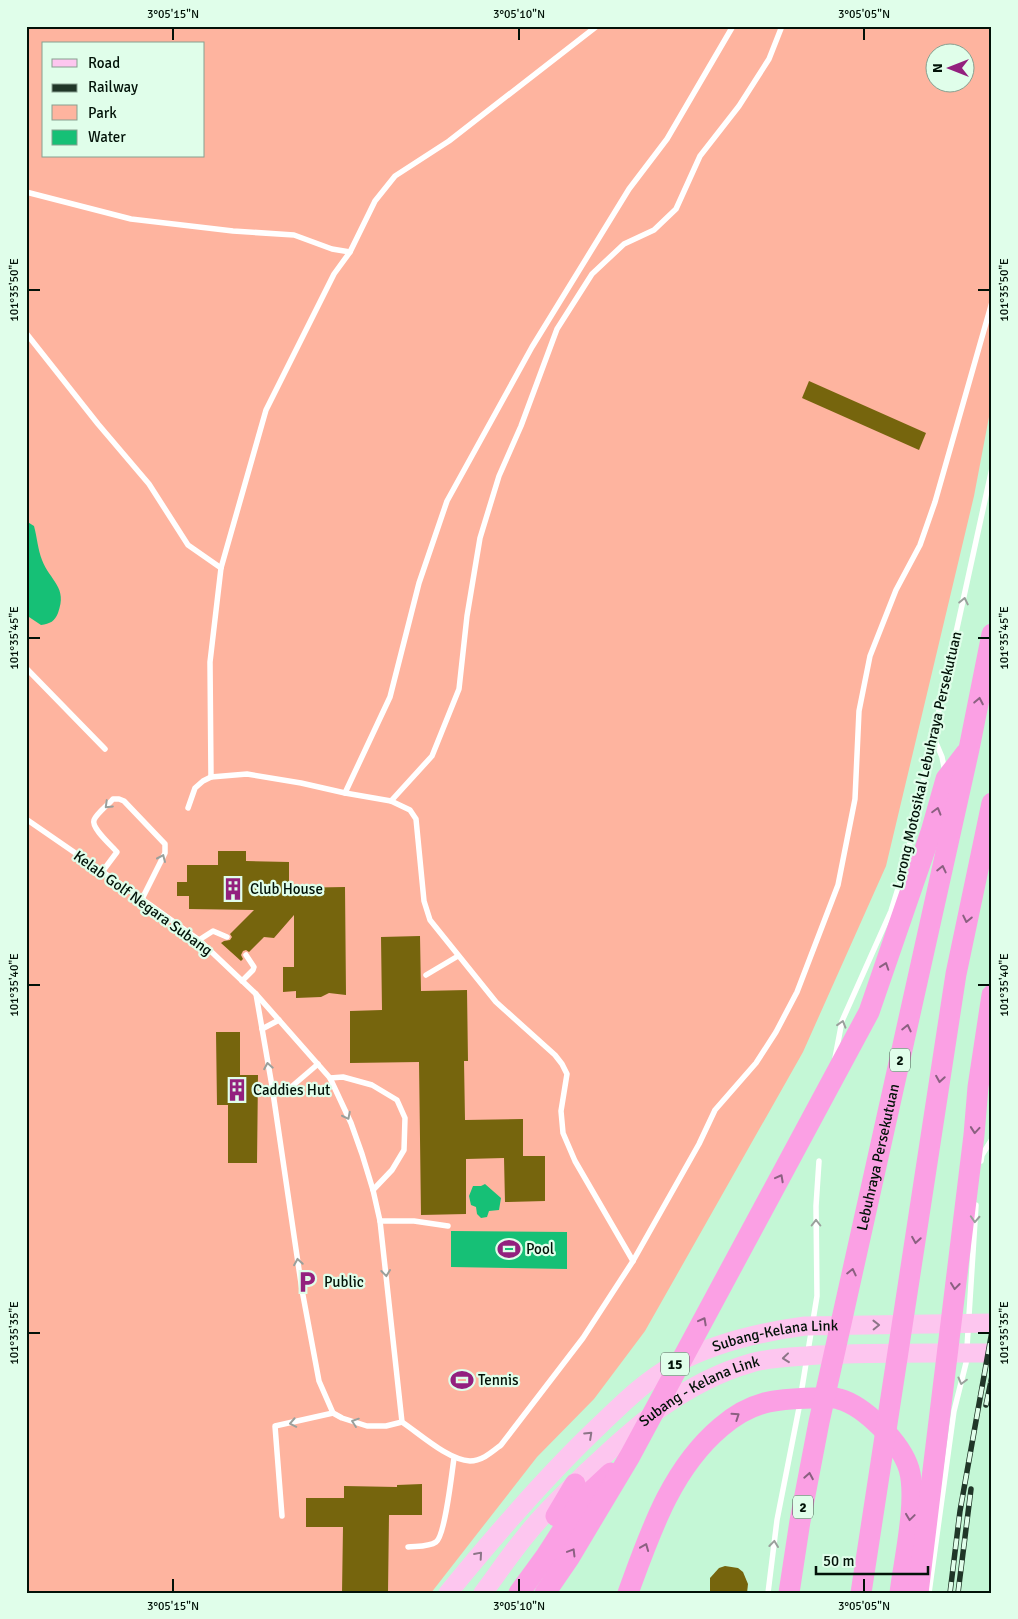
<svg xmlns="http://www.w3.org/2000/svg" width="1018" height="1619" font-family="Signika,sans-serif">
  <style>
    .green { fill: #feb49f; fill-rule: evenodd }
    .water { fill: #16c076 }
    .building { fill: #76650d }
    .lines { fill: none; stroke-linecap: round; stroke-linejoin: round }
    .lane { stroke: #fff; stroke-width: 5.5 }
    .primary { stroke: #fdc6ef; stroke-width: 19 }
    .highway { stroke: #fba0e4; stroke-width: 21 }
    .rail-casing { stroke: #203628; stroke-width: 5.5 }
    .rail { stroke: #e0feea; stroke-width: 4; stroke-dasharray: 11; stroke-linecap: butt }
    .oneway { stroke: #9aa09c }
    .oneway2 { stroke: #8b6081 }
    .oneway3 { stroke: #8c7587 }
    .ticks { fill: none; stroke: #021208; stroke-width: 2 }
    .labels { text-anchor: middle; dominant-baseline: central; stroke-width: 4.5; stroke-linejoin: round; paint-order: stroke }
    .shield { fill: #e0feea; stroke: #45594c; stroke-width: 1 }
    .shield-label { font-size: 14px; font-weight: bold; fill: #021208 }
    .street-label { font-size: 15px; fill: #021208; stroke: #e0feea }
    .poi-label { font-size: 15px; fill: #021208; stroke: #e0feea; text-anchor: start }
    .neatline { fill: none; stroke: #021208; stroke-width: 2 }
    .ticks-label { font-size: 12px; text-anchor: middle; fill: #021208 }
  </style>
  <rect width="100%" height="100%" fill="#c4f7d6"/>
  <path class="green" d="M26,26H992V401L974,496L886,866L803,1052L645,1331L594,1399L537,1457L431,1593H26ZM44,44H204V156H44ZM936,52H966V82H936Z"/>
  <g class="water">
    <path d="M26,521L34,526C37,537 38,550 42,560C50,581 68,587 58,613C55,621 50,624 41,625L26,615Z"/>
    <path d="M485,1184L501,1198L499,1210L489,1211L487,1217L481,1218L477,1214L476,1207L471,1205L469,1196L473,1186H481Z"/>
    <path d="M451,1231L567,1232V1269L451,1267Z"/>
  </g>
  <g class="building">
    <path d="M809,381L926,433L919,450L802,398Z"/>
    <path d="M218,851H246V861L289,862V888L345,887L346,995L329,993L321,997L296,998V991L283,992V967H294V915L274,938L264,937L249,952L246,950L243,951L241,955L243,959L241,961L221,943L224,941L230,940L232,937L230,934L254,910L189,909V896H177V882H187V865H218Z"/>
    <path d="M420,936L421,991L467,990L468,1061H464L465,1120L523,1119V1156H545V1201L505,1202L504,1158L466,1159V1214L421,1215L419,1062L350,1063V1011L382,1010L381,937Z"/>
    <path d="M216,1032H240V1075H258L257,1163H228V1105H217Z"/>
    <path d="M422,1484V1515H389L388,1593H342L343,1527H306V1498H344V1486L397,1487V1485Z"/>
    <path d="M725,1566L738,1568L743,1572L748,1584L747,1593H710V1578L719,1568Z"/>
  </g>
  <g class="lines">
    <g class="lane">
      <path d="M26,192L131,219L233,231L294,235L332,249L350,252"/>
      <path d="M26,333L98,424L149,484L188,545L221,568"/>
      <path d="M26,668L105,749"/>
      <path d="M934,738L942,757L945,772"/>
      <path d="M211,777L210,662L221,568L266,410L334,274L350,252L375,201L395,176L449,141L597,26"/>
      <path d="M345,793L390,697L419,583L447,501L532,347L629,189L667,139L733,26"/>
      <path d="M391,801L432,756L459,689L467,616L480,538L499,476L521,426L557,329L592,274L624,244L654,230L676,209L700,156L739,106L769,59L782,26"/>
      <path d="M188,808L195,788L203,781L211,777L247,774L301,783L345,793L391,801L410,810L416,819L424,901L430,920L496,1002L555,1055L562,1064L567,1074L561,1111L563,1133L575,1161L633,1261"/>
      <path d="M26,819L142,899L199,940L256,994L330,1078L351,1123L362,1154L373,1190L380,1221L402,1422C420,1434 448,1460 470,1461C482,1461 492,1452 501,1445L583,1338L633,1261L699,1144L715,1110L756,1063L776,1032L797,992L838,885L855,799L859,711L870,656L896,590L920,545L935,502L992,302"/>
      <path d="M102,872L117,852C112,846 91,828 94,820C97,813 108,805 113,799H119L124,801L165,844V853L142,899"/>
      <path d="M199,940L213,931L227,937"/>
      <path d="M426,975L458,956"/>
      <path d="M242,981L253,970L254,967L246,955"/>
      <path d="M256,994L272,1086L302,1290L319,1381L333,1413L342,1418L367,1426H386L402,1422"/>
      <path d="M262,1029L279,1020"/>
      <path d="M835,1058L842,1021L891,911L905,866L992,468"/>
      <path d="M330,1078L343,1077L372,1085L397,1100L405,1118L404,1150L392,1170L373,1190"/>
      <path d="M290,1088L318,1064"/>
      <path d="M981,1161L982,1155L992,1139"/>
      <path d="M380,1221H414L448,1226"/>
      <path d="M801,1394L817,1296L816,1206L819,1161"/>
      <path d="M282,1516L275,1426L333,1413"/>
      <path d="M408,1547C417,1546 429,1547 436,1542C445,1536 452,1472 454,1458"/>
      <path d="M768,1593L777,1520L800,1403"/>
      <path d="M929,1593L954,1411L966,1363L976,1205"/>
    </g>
    <g class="primary">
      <path id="s1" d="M448,1593C496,1534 546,1476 601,1424C624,1402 646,1380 675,1364C716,1342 760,1332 805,1326L992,1323"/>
      <path id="s2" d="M483,1593C498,1573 512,1552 528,1533C546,1510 568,1490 589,1470C637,1424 685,1382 751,1363C772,1357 796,1357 818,1355C876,1352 934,1353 992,1353"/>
    </g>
    <g class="highway">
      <path d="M556,1516L575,1484"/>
      <path d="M519,1593L546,1556L582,1500L611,1473"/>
      <path d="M545,1593L569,1558L630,1456L869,1012L931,832L946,779L966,753"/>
      <path d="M628,1593C650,1533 671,1469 721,1427C751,1401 775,1399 813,1398C821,1398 831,1396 839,1399C865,1406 901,1443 909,1469C918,1500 904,1560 900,1593"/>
      <path id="s3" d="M789,1593L800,1521L819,1422L969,749L992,634"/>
      <path d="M861,1593L956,974L992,803"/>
      <path d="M918,1593L974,1135L978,1087L992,995"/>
    </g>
    <defs>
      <g id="rail">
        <path d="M986,1405L992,1376"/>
        <path d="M950,1593L960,1511L992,1331"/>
        <path d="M958,1593L971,1489"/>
      </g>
    </defs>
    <use href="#rail" class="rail-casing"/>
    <use href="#rail" class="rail"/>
  </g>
  <defs><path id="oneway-chevron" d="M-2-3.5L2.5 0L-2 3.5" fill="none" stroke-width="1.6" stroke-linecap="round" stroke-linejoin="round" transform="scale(1.25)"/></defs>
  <g class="oneway">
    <use href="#oneway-chevron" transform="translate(964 601) rotate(-78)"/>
    <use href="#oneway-chevron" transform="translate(108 805) rotate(136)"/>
    <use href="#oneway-chevron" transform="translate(162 858) rotate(-66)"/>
    <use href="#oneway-chevron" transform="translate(842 1024) rotate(-73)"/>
    <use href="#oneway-chevron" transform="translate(268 1066) rotate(-100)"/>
    <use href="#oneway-chevron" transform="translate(347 1116) rotate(63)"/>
    <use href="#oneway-chevron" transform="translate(975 1219) rotate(93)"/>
    <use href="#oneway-chevron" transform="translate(816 1223) rotate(-90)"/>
    <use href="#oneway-chevron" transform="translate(298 1262) rotate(-99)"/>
    <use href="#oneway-chevron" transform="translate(386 1273) rotate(83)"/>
    <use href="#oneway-chevron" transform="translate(962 1381) rotate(105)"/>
    <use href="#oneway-chevron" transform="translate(355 1422) rotate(-161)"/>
    <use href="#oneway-chevron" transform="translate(293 1423) rotate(169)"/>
    <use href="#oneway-chevron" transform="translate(774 1544) rotate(-83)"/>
  </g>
  <g class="oneway2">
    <use href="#oneway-chevron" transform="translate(979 701) rotate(-79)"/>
    <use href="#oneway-chevron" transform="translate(937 811) rotate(-74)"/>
    <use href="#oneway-chevron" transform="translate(942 869) rotate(-77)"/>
    <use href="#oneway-chevron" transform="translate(967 919) rotate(102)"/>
    <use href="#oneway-chevron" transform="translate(885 966) rotate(-71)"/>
    <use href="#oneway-chevron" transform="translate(907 1028) rotate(-77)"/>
    <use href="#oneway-chevron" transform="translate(940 1079) rotate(99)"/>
    <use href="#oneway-chevron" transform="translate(975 1130) rotate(95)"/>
    <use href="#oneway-chevron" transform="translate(780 1178) rotate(-62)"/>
    <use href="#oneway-chevron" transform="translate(916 1240) rotate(99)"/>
    <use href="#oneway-chevron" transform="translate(852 1272) rotate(-77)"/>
    <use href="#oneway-chevron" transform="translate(955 1286) rotate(97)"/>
    <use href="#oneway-chevron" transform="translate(703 1321) rotate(-62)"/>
    <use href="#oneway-chevron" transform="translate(736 1416) rotate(-34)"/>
    <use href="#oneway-chevron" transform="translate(809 1476) rotate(-80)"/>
    <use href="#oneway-chevron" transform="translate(910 1517) rotate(98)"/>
    <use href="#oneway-chevron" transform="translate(645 1547) rotate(-68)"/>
    <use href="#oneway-chevron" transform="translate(572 1552) rotate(-59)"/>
  </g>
  <g class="oneway3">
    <use href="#oneway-chevron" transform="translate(876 1325) rotate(-1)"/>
    <use href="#oneway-chevron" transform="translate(786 1358) rotate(174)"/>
    <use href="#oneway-chevron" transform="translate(589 1435) rotate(-43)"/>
    <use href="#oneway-chevron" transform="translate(479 1555) rotate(-49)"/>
  </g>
  <path class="ticks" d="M173,28V40M519,28V40M864,28V40M28,290H40M978,290H990M28,638H40M978,638H990M28,985H40M978,985H990M28,1333H40M978,1333H990M173,1579V1592M519,1579V1592M864,1579V1592"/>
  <defs>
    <symbol id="building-bare" viewBox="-9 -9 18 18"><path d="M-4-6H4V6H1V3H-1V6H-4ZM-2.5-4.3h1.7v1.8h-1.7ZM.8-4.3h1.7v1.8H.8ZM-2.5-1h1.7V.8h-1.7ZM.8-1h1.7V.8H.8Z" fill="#93207e" stroke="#e0feea" stroke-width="2.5" paint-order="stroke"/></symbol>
    <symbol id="stadium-bare" viewBox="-9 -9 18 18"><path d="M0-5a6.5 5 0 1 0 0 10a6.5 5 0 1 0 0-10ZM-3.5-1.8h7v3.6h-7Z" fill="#93207e" stroke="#e0feea" stroke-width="2.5" paint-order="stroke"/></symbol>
    <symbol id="parking-bare" viewBox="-9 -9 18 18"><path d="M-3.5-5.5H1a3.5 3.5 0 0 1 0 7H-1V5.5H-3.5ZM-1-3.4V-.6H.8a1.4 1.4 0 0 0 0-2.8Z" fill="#93207e" stroke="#e0feea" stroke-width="2.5" paint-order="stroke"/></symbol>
  </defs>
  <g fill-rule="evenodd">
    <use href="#building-bare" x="217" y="873" width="32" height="32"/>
    <use href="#building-bare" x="221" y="1074" width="32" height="32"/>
    <use href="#stadium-bare" x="493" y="1233" width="32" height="32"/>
    <use href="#parking-bare" x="291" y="1266" width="32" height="32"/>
    <use href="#stadium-bare" x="446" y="1364" width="32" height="32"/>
  </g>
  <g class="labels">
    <g class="shield">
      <rect x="890" y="1048.5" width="20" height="23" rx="4"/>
      <rect x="661" y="1352.5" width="28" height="23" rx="4"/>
      <rect x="793" y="1495.5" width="20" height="23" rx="4"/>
    </g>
    <g class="shield-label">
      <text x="900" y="1060">2</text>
      <text x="675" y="1364">15</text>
      <text x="803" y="1507">2</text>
    </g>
    <g class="street-label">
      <text transform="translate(927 760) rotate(-77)">Lorong Motosikal Lebuhraya Persekutuan</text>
      <text transform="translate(143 903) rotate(36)">Kelab Golf Negara Subang</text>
      <text stroke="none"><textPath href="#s3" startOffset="445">Lebuhraya Persekutuan</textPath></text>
      <text stroke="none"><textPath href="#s1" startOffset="429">Subang-Kelana Link</textPath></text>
      <text stroke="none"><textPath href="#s2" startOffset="300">Subang - Kelana Link</textPath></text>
    </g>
    <g class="poi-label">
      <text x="250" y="889">Club House</text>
      <text x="253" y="1090">Caddies Hut</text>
      <text x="526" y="1249">Pool</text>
      <text x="324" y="1282">Public</text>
      <text x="478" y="1380">Tennis</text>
    </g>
  </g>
  <rect width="1018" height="1619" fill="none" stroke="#e0feea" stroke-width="55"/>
  <rect x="42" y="42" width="162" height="115" fill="#e0feea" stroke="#87a090"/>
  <rect x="52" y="59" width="25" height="8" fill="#fdc6ef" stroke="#87a090"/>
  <text x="88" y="68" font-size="15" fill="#021208">Road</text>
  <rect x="52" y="84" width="25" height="8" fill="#203628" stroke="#87a090"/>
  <text x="88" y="92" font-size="15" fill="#021208">Railway</text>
  <rect x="52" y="105" width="25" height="15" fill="#feb49f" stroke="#87a090"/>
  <text x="88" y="118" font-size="15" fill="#021208">Park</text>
  <rect x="52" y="130" width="25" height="15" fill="#16c076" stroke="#87a090"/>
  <text x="88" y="142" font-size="15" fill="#021208">Water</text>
  <g transform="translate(950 68) rotate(270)"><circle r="24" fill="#e0feea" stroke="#87a090"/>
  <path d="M0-4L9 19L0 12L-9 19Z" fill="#93207e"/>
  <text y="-8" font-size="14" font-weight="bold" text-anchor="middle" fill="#021208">N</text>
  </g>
  <path d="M816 1566v8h112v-8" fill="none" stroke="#021208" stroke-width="2.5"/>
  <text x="823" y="1566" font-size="15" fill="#021208" stroke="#e0feea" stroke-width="4" paint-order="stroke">50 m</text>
  <rect x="28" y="28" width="962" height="1564" class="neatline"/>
  <g class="ticks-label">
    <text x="173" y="18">3°05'15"N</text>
    <text x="519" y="18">3°05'10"N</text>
    <text x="864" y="18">3°05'05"N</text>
    <text transform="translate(1004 290) rotate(-90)" y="4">101°35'50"E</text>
    <text transform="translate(14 290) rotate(-90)" y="4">101°35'50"E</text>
    <text transform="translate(1004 638) rotate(-90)" y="4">101°35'45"E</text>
    <text transform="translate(14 638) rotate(-90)" y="4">101°35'45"E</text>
    <text transform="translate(1004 985) rotate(-90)" y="4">101°35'40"E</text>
    <text transform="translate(14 985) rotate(-90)" y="4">101°35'40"E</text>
    <text transform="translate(1004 1333) rotate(-90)" y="4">101°35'35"E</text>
    <text transform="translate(14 1333) rotate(-90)" y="4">101°35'35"E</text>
    <text x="173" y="1610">3°05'15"N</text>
    <text x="519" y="1610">3°05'10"N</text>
    <text x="864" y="1610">3°05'05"N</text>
  </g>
</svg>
